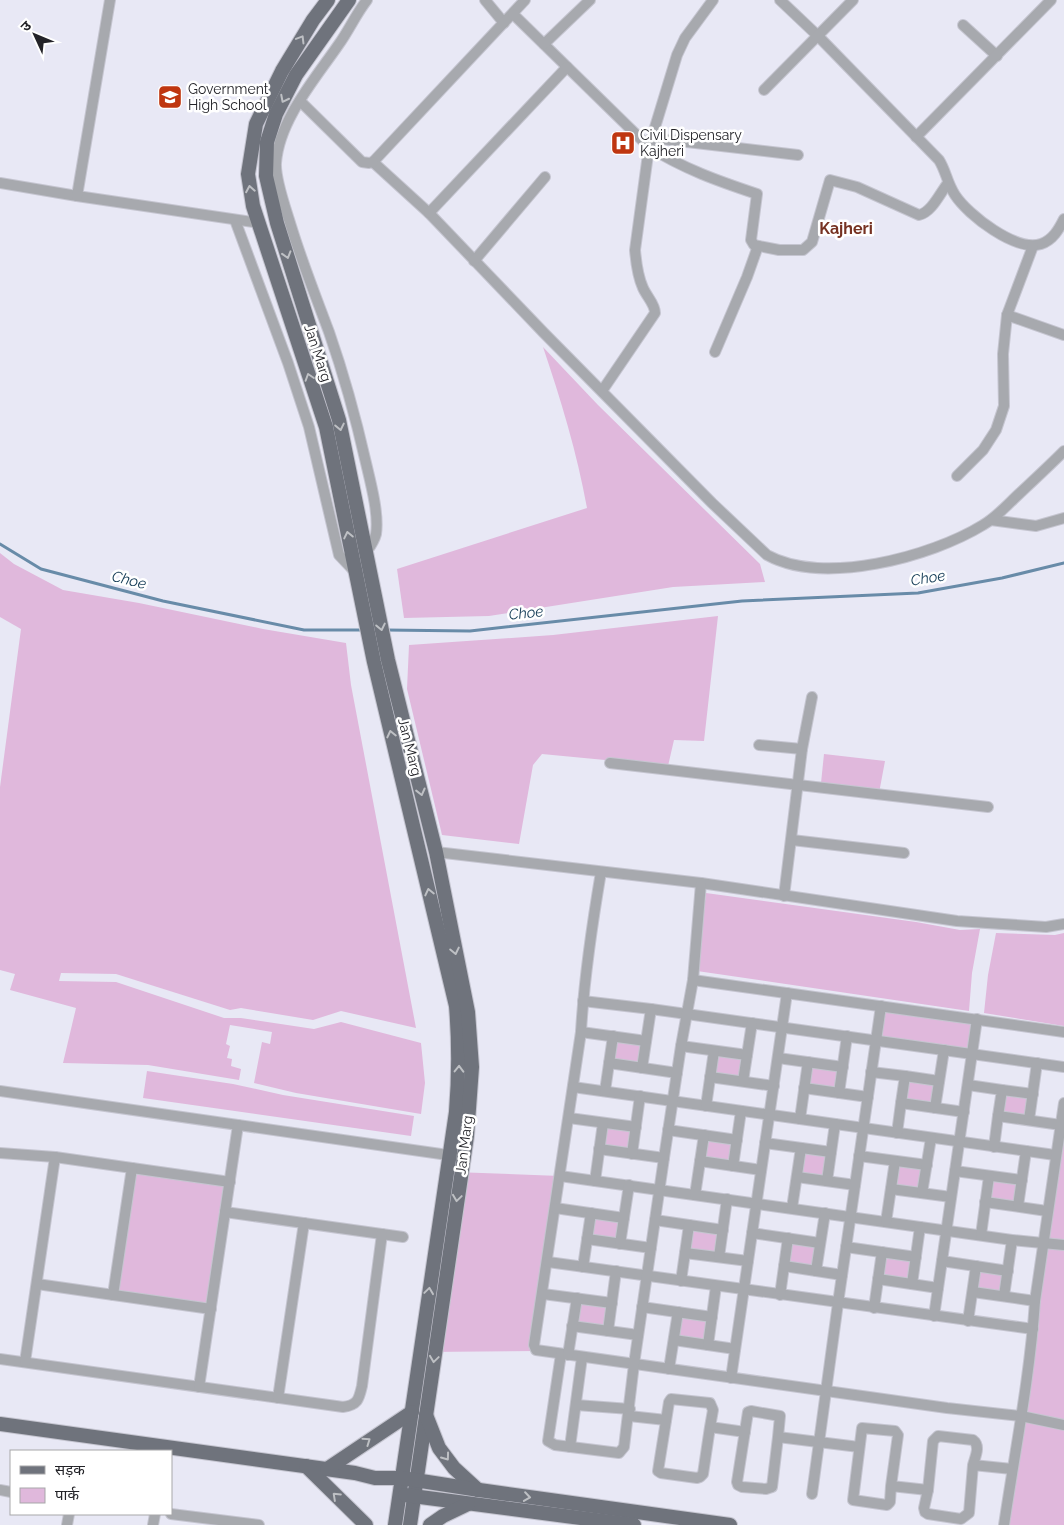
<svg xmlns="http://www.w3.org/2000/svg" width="1064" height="1525" font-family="Raleway,'Noto Sans Devanagari',sans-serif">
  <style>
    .green { fill: #e0b8dc }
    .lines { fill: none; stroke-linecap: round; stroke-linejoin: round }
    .stream { stroke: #688ba8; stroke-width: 3 }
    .minor-casing { stroke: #c5c5d0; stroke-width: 12 }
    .major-casing { stroke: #c5c5d0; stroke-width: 16 }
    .minor { stroke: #a7a9ae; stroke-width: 10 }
    .major { stroke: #6f737c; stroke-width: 14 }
    .oneway { stroke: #bec0c4 }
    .labels { text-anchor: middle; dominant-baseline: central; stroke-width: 5; stroke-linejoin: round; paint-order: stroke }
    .poi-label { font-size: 14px; fill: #232328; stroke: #fff; text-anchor: start }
    .street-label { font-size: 14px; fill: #232328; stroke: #fff }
    .water-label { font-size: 15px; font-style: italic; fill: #113954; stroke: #fff }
    .quarter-label { font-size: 16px; font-weight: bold; fill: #763222; stroke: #fff }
  </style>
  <rect width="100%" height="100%" fill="#e8e8f5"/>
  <g class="green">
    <path d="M543,347L598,405L760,564L765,582L673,587L489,616L404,618L397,569L587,508C577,453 561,400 543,347Z"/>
    <path d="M0,553L14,564L63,590L139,603L263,629L346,643L351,685L416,1028L341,1011L313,1020L241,1008L230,1010L116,974L61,973L59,981L116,982L224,1018H241L314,1029L341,1022L421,1043L425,1083L421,1114L296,1093L254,1083L262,1042L270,1044L272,1032L230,1025L226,1044L230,1046L227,1058L232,1059L231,1066L241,1069L239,1080L148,1065L63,1063L76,1008L10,990L15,974L0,970V787L21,629L0,617Z"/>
    <path d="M718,616L704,741L674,740L668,766L542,754L533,765L519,844L442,835L407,689L409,645L553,635Z"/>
    <path d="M824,754L885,761L879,793L821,783Z"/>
    <path d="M706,893L916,922L960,930L980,929L972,973L969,1011L697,971Z"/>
    <path d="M996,933L1055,935L1064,933V1026L984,1013L988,975Z"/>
    <path d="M881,1006L977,1019L972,1054L876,1040Z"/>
    <path d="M616,1040L642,1044L639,1064L612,1060Z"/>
    <path d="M716,1055L743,1059L740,1078L713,1074Z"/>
    <path d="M811,1066L838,1070L836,1089L807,1085Z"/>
    <path d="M147,1071L233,1084L283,1095L414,1116L411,1136L143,1098Z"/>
    <path d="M908,1080L935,1085L933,1103L904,1100Z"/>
    <path d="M1005,1093L1028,1097L1026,1117L1001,1113Z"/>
    <path d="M607,1127L632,1130L629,1150L603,1147Z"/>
    <path d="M1064,1127V1525H1006Z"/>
    <path d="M707,1138L733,1143L730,1163L703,1159Z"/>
    <path d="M804,1151L828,1155L824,1177L801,1173Z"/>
    <path d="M898,1165L922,1168L919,1189L895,1185Z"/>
    <path d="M132,1168L230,1182L211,1309L113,1295Z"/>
    <path d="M454,1172L560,1176L538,1351L427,1352Z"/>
    <path d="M992,1179L1017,1183L1014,1203L989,1199Z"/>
    <path d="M595,1218L620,1220L617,1240L591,1237Z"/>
    <path d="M692,1229L719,1232L716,1253L689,1250Z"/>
    <path d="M791,1242L816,1246L812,1267L788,1263Z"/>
    <path d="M884,1255L912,1259L909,1281L881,1277Z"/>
    <path d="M979,1270L1005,1273L1001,1293L976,1289Z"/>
    <path d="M579,1302L608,1306L605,1327L576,1323Z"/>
    <path d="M680,1317L708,1321L704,1341L677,1338Z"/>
  </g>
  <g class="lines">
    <g class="stream">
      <path d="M0,544L41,569L163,601L304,630H363"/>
      <path d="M386,630L470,631L742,601L918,593L1002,578L1064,563"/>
    </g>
    <defs>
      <g id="minor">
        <path d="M485,0L504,23"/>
        <path d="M525,0L373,162L429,213L544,333L712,503L767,555C823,586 931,557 983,525C997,517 1008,504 1020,493C1035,479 1050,465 1064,451"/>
        <path d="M780,0L818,36L939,160C946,171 947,183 955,195C968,215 1016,252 1041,244C1053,240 1059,229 1064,219"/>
        <path d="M513,14L649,147L677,55L685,38L713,0"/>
        <path d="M963,25L997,56"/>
        <path d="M544,44L590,0"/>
        <path d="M764,90L853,0"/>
        <path d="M300,101L362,162L369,163L373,162"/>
        <path d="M916,137L1051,0"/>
        <path d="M652,138L798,155"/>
        <path d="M0,183L77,196L259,223"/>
        <path d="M77,196L110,0"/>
        <path d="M429,213L567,67"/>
        <path d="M235,220L288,363L309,427L339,555L356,573"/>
        <path d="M474,261L545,177"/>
        <path d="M1007,315L1064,335"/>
        <path d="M715,352L747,277L758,246"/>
        <path d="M602,391L655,313C655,304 647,297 643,288C638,277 636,262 635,250L649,147C684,169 718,181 757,194L751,240L754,245L779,250H803L812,242L830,180L857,187L919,215C932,212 940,193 948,183"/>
        <path d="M957,476L983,450L996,430L1004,406L1003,354L1007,315L1033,246"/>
        <path d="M991,520L1036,526L1064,518"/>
        <path d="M365,554C369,548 374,542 376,534C379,514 371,484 366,463C356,419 344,375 329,332C316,297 302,262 291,226C286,209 275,180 276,163C279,120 315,79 339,44C349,30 356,14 367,0"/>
        <path d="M759,745L802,749"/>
        <path d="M610,763L988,807"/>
        <path d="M792,840L904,853"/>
        <path d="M436,852L701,883L957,921L1046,927L1064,924"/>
        <path d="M601,872C592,925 584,978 581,1032L534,1345L536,1350L947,1408L1021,1416L1064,1425"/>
        <path d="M784,896L802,749L812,697"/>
        <path d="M693,980L1064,1032"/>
        <path d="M583,1001L651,1009L1064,1067"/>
        <path d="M581,1032L646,1041"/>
        <path d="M681,1046L747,1055"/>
        <path d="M778,1058L843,1067"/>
        <path d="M609,1063L677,1073"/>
        <path d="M642,1068L651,1009"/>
        <path d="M871,1072L905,1076L901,1103L964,1112"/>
        <path d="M905,1076L939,1081"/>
        <path d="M710,1077L774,1086"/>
        <path d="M743,1081L752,1023"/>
        <path d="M968,1085L1002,1090L998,1116L1061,1125"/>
        <path d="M573,1087L1055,1155"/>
        <path d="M804,1088L868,1097"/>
        <path d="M1002,1090L1033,1094"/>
        <path d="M0,1091L455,1156"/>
        <path d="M605,1091L613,1036"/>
        <path d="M839,1093L847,1036"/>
        <path d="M706,1106L714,1051"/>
        <path d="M935,1108L944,1050"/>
        <path d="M569,1118L636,1127"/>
        <path d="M800,1119L808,1062"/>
        <path d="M1029,1120L1037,1063"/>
        <path d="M668,1130L737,1140"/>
        <path d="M897,1133L901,1103"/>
        <path d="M765,1143L831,1152"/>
        <path d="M994,1147L998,1116"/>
        <path d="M599,1149L664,1158"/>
        <path d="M0,1153L55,1157L230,1182"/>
        <path d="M632,1154L640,1096"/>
        <path d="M859,1156L927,1165"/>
        <path d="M700,1161L761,1170"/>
        <path d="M733,1166L741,1111"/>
        <path d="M955,1171L1022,1180"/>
        <path d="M560,1176L1012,1240L1064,1245"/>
        <path d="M797,1177L855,1185"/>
        <path d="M595,1181L603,1123"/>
        <path d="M827,1181L835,1124"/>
        <path d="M891,1189L951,1197"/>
        <path d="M922,1193L931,1138"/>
        <path d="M695,1195L704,1135"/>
        <path d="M985,1202L1047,1211"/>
        <path d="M1018,1206L1026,1151"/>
        <path d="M555,1208L624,1218"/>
        <path d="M792,1208L801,1148"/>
        <path d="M225,1212L403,1237"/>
        <path d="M655,1220L723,1230"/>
        <path d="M886,1222L895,1161"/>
        <path d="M752,1233L820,1243"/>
        <path d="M981,1235L989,1176"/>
        <path d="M587,1239L651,1248"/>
        <path d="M620,1244L629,1185"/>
        <path d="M846,1247L916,1257"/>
        <path d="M685,1253L748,1261"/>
        <path d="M719,1257L727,1199"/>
        <path d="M942,1261L1008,1271"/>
        <path d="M548,1262L1033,1329"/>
        <path d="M784,1266L842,1275"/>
        <path d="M583,1267L591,1213"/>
        <path d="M816,1271L825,1213"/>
        <path d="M878,1279L938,1288"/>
        <path d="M681,1281L689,1225"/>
        <path d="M37,1284L211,1309"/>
        <path d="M912,1284L920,1227"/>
        <path d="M973,1292L1035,1301"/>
        <path d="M543,1294L612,1303"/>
        <path d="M113,1295L132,1168"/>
        <path d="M780,1295L788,1238"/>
        <path d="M1004,1296L1012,1240"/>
        <path d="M642,1307L712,1317"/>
        <path d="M874,1308L882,1252"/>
        <path d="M934,1316L977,1019"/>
        <path d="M968,1321L976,1266"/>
        <path d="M572,1326L638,1335"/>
        <path d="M608,1331L616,1271"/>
        <path d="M674,1340L735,1349"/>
        <path d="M708,1345L716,1286"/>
        <path d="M561,1354L548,1441L555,1445L619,1453L624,1447L634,1364L664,1158L681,1046L693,980L701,883"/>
        <path d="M568,1355L577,1298"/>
        <path d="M0,1359L343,1407C358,1405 359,1399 362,1386L382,1234"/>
        <path d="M25,1362L55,1157"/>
        <path d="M669,1369L678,1312"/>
        <path d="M731,1378L787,993"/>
        <path d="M199,1387L238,1125"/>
        <path d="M278,1398L304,1223"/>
        <path d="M576,1405L630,1409"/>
        <path d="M629,1416L666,1420"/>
        <path d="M710,1427L713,1410L710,1403L671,1399L669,1402L658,1471L661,1473L697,1478L700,1477L703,1474L710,1427L745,1432"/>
        <path d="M778,1437L780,1416L751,1411L748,1412L737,1482L738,1485L742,1487L766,1489L772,1487L778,1437L859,1447"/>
        <path d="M570,1447L582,1357"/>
        <path d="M973,1465C975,1457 981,1446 973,1440L938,1436L933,1441L928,1490L924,1508L925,1512L928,1514L961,1519L969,1513L973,1465L1012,1469"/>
        <path d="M891,1486L898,1435L895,1431L862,1428L853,1500L887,1505L890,1502L891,1486L928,1490"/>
        <path d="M0,1490L11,1492"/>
        <path d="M812,1494L838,1303L881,1006"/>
        <path d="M171,1514L259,1525"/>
        <path d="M67,1525L69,1514"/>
        <path d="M153,1525L155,1514"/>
        <path d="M1004,1525C1015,1451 1030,1376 1035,1301L1064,1103"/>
      </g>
      <g id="major">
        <path d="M328,0L313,20L282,71L256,124L248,174L253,206L326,427L374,662L456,1006C459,1042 459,1075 456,1112L395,1525"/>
        <path d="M349,0L296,75L276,114L267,142L266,176L277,223L339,420L388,660L436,852L468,1012L472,1067L467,1136L410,1525"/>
        <path d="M426,1415L439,1448L454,1468L478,1490"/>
        <path d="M0,1424L355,1473L375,1478H402L479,1490L730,1525"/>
        <path d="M306,1466L366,1525"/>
        <path d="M327,1469L412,1412"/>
        <path d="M405,1495L634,1525"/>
        <path d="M430,1525L443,1516L468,1504"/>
      </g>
    </defs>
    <use href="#minor" class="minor-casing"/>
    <use href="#major" class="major-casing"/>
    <use href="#minor" class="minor"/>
    <use href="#major" class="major"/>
  </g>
  <defs><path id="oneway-chevron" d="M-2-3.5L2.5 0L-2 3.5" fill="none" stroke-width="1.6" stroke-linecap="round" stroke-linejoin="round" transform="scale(1.25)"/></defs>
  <g class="oneway">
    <use href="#oneway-chevron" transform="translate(301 39) rotate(-59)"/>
    <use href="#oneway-chevron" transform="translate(284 99) rotate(117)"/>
    <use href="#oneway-chevron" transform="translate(250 189) rotate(-100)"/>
    <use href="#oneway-chevron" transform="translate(287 255) rotate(73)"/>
    <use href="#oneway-chevron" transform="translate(309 377) rotate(-108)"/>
    <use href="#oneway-chevron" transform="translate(340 427) rotate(78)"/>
    <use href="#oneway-chevron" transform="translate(348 535) rotate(-102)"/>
    <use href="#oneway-chevron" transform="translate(381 627) rotate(78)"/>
    <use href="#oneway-chevron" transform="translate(391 734) rotate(-103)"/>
    <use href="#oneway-chevron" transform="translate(421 792) rotate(76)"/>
    <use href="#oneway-chevron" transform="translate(429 892) rotate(-103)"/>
    <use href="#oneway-chevron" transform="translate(455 951) rotate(78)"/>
    <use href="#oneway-chevron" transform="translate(459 1069) rotate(-89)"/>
    <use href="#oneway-chevron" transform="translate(457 1198) rotate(98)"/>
    <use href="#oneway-chevron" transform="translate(429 1291) rotate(-82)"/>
    <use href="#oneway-chevron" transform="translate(434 1359) rotate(98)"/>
    <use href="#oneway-chevron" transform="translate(367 1441) rotate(-35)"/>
    <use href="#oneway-chevron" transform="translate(446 1457) rotate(54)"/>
    <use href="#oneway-chevron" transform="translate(336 1496) rotate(-137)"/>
    <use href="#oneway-chevron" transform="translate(527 1497) rotate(8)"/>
  </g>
  <defs>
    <symbol id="school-square" viewBox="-11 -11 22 22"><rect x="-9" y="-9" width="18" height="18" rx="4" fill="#bf3610" stroke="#fff"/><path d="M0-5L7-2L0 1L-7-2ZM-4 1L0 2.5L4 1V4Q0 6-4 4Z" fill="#fff"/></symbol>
    <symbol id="hospital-square" viewBox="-11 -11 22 22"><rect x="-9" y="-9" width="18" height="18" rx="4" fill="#bf3610" stroke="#fff"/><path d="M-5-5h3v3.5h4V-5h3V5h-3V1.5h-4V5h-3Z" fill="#fff"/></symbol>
  </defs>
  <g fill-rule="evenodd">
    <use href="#school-square" x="156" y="83" width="28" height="28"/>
    <use href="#hospital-square" x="609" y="129" width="28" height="28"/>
  </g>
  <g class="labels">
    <g class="poi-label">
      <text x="188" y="89">Government<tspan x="188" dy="16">High School</tspan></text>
      <text x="640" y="135">Civil Dispensary<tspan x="640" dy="16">Kajheri</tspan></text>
    </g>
    <g class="street-label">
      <text transform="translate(318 353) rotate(72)">Jan Marg</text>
      <text transform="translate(410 747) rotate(76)">Jan Marg</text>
      <text transform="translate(464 1145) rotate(-83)">Jan Marg</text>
    </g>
    <g class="water-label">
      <text transform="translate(928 578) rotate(-9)">Choe</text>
      <text transform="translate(129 580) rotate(14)">Choe</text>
      <text transform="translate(526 613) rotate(-6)">Choe</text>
    </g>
    <g class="quarter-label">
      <text x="846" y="228">Kajheri</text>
    </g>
  </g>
  <rect x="10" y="1450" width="162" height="65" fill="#ffffff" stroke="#a7a7a9"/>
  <rect x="20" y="1466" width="25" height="8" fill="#6f737c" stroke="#a7a7a9"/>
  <text x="55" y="1475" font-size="15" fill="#232328">सड़क</text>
  <rect x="20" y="1488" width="25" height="15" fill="#e0b8dc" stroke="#a7a7a9"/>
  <text x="55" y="1500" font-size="15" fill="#232328">पार्क</text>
  <g transform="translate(35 35) rotate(314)" stroke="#ffffff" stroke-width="4" paint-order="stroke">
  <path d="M0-4L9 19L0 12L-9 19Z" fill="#232328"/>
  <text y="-8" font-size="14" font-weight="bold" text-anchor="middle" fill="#232328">उ</text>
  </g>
</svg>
